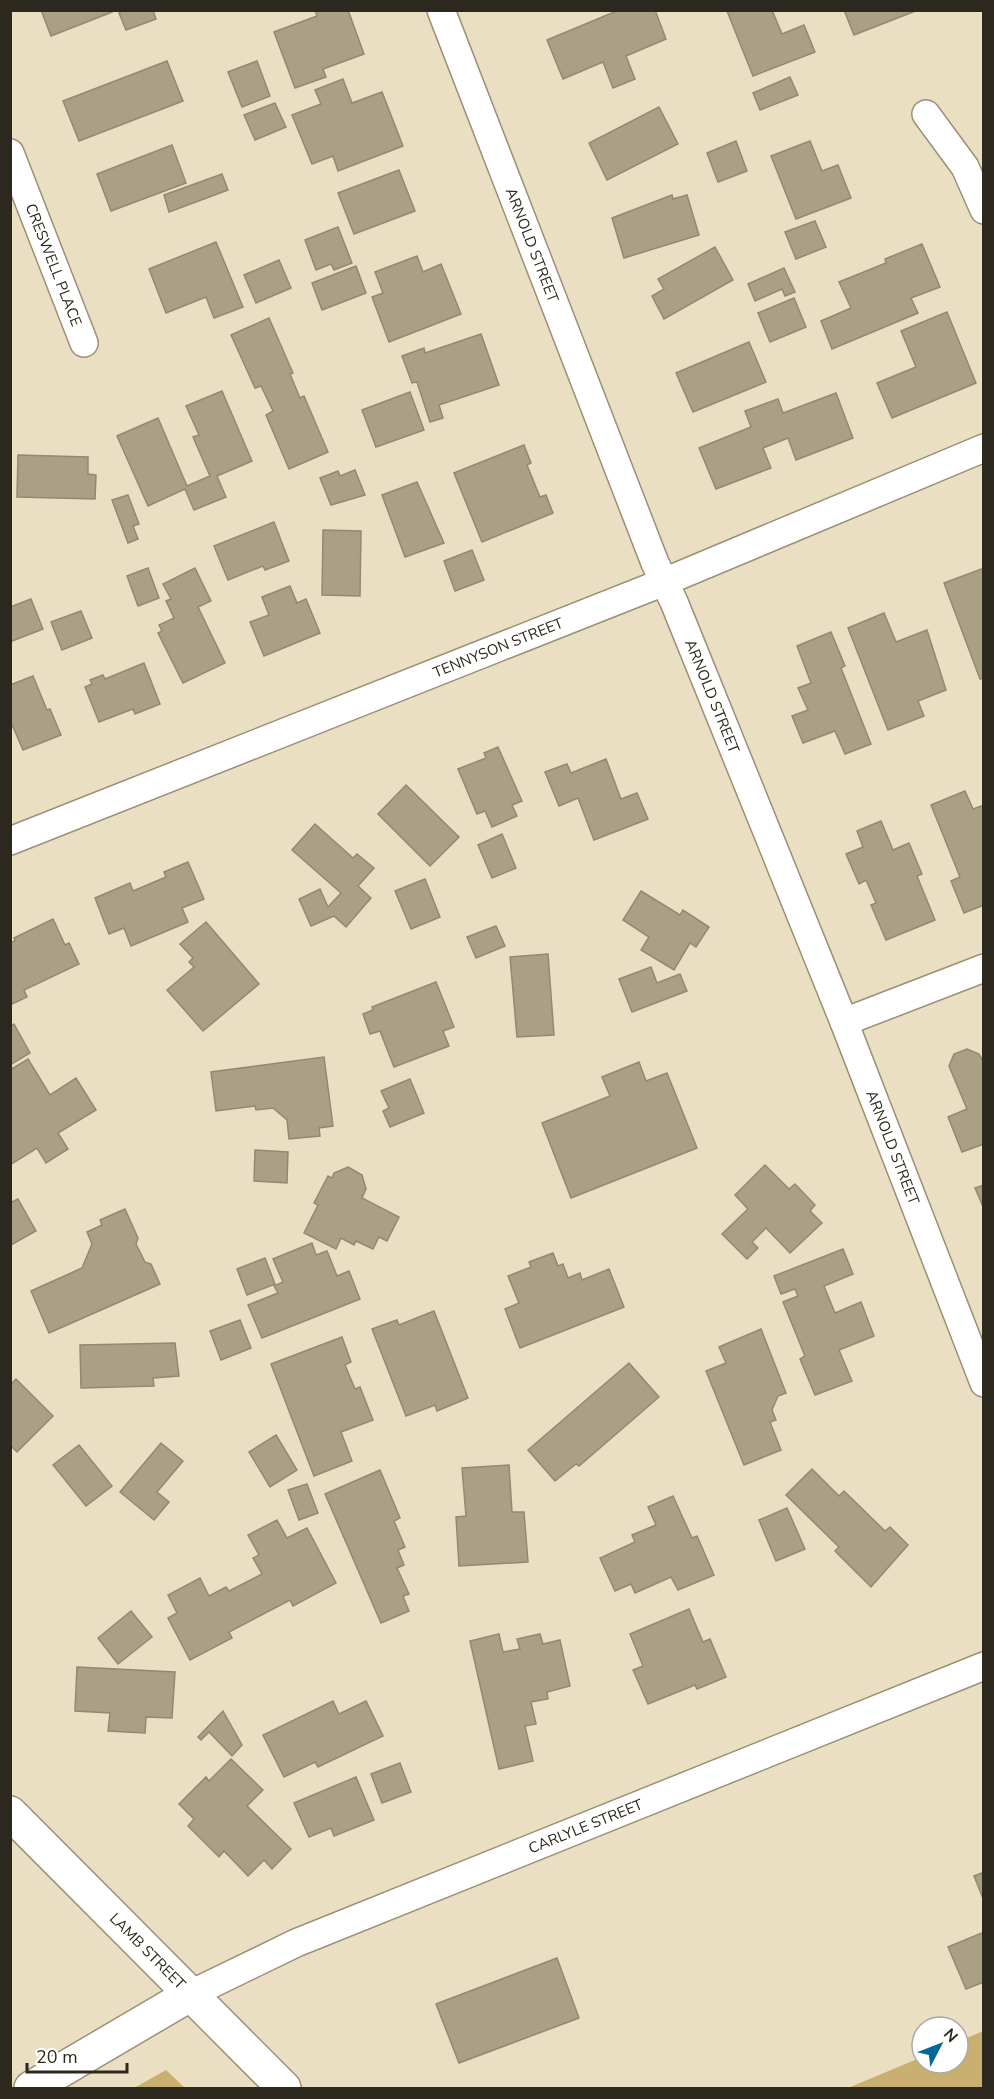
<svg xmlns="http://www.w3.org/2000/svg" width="994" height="2099" font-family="'Nunito Sans',sans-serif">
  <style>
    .green { fill: #c9b070 }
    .building { fill: #aaa085; stroke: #94896f; stroke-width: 1.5 }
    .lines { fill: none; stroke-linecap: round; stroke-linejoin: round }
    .minor-casing { stroke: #9b9076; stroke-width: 30 }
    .tertiary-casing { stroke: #9b9076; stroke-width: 36 }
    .minor { stroke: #fff; stroke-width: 27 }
    .tertiary { stroke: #fff; stroke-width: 33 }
    .labels { text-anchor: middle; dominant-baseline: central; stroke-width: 4.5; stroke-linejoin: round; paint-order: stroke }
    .street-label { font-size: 15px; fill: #2c281d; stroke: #fff }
  </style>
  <rect width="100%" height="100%" fill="#ebdfc3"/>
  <g class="green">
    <path d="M983,2031V2088H848L922,2057V2063H958V2042Z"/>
    <path d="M166,2070L185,2088H134Z"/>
  </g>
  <g class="building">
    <path d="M41,10H111L112,12L51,36Z"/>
    <path d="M124,10H153L156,19L126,30L119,13Z"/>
    <path d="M315,10H348L364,54L323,69L326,77L295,88L274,32L317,16Z"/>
    <path d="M619,10H655L666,39L626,56L635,79L613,88L603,62L563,79L547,40Z"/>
    <path d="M772,10L782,34L804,25L815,52L753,76L727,11Z"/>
    <path d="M844,10H918L854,35Z"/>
    <path d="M167,61L183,101L79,141L63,101Z"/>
    <path d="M257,61L270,96L242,107L228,72Z"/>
    <path d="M790,77L798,95L760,110L753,93Z"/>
    <path d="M343,79L352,103L382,92L403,146L338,171L333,156L312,164L292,115L321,104L315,90Z"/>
    <path d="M275,103L286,127L255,140L244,115Z"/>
    <path d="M659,107L678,144L607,180L589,143Z"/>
    <path d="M736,141L747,171L718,182L707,153Z"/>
    <path d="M810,141L822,171L838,165L851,198L796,219L771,156Z"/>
    <path d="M172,145L186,183L111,211L97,174Z"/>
    <path d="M399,170L415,211L354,234L338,193Z"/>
    <path d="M222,174L228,190L169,212L164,195Z"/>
    <path d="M672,195L673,199L687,195L699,235L624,258L612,218Z"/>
    <path d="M815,221L826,247L796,259L785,232Z"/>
    <path d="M338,227L352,263L334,270L331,264L316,270L305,240Z"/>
    <path d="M216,242L243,307L214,318L206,297L166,313L149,269Z"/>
    <path d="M922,244L940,287L911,298L918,313L832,349L821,321L851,308L839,282L886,263L885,259Z"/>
    <path d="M715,247L733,280L664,319L652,296L664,289L658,279Z"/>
    <path d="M417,256L423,272L441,264L461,314L389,342L372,297L383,293L375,272Z"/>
    <path d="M279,260L291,288L256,303L244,275Z"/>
    <path d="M356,266L366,293L322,310L312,283Z"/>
    <path d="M784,268L795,292L785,296L782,289L755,301L748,284Z"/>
    <path d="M794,298L806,327L770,342L758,313Z"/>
    <path d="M947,312L976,383L892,418L877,383L916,367L901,331Z"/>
    <path d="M269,318L293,373L290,374L300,398L304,396L328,452L289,469L266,415L273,411L261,386L255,388L231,335Z"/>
    <path d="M481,334L499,385L439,405L443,418L430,422L417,382L412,383L402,356L424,348L425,353Z"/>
    <path d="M749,342L766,382L693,412L676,373Z"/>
    <path d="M222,391L252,461L217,476L226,497L194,510L185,489L148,506L117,436L158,418L187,486L210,476L193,437L199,435L186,406Z"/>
    <path d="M410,392L424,430L376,447L362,410Z"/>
    <path d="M836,393L853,438L796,460L788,438L763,448L771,468L716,489L699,448L751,427L745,411L778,399L783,413Z"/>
    <path d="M524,445L531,463L527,465L540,497L546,495L553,513L482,542L454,473Z"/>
    <path d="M18,455L88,457V474L96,475L95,499L17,497Z"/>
    <path d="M355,470L365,495L331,505L320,478L338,471L340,476Z"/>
    <path d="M417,482L444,543L405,557L382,495Z"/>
    <path d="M128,495L139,524L133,526L138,539L128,543L112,500Z"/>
    <path d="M274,522L289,561L265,570L263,566L228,580L214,546Z"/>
    <path d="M323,530L361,531L360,596L322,595Z"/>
    <path d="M472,550L484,580L455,591L444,561Z"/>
    <path d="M148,568L159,598L138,606L127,576Z"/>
    <path d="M195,568L211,601L198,607L225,663L183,683L158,633L162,631L159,625L174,618L166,601L171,599L163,584Z"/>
    <path d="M984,568V678L980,679L944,583Z"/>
    <path d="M290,586L297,603L306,599L320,633L264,656L250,622L269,615L262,597Z"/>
    <path d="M31,599L43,629L10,642V607Z"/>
    <path d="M81,611L92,638L62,650L51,622Z"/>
    <path d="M884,613L896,642L927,630L946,690L918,701L924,716L888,730L848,628Z"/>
    <path d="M831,632L845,666L841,668L871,744L845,754L835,731L803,743L792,716L808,710L798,688L811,683L797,646Z"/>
    <path d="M144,663L160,704L135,714L133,709L99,722L85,687L92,684L90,680L103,675L105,679Z"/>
    <path d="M33,676L47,710L50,709L61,735L23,750L10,720V685Z"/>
    <path d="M498,747L522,801L512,805L517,816L492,827L485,811L477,814L458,769L486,758L484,753Z"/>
    <path d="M606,759L621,799L637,793L648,819L594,840L578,798L559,806L545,772L567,764L571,773Z"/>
    <path d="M406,785L459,837L430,866L378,814Z"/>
    <path d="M965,791L973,809L984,805V905L964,913L951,881L960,877L931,805Z"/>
    <path d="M881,821L893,850L909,843L922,874L917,876L935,920L886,940L871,905L876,903L866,880L859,884L846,854L863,847L857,831Z"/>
    <path d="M315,824L353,858L357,854L374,868L358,886L371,898L346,927L334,916L311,926L299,899L320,889L328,907L341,893L292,850Z"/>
    <path d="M502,834L516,868L492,878L478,845Z"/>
    <path d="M188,862L204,899L182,908L188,922L131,946L124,928L109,934L95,898L130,883L133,891L166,877L164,872Z"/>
    <path d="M425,879L440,917L411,929L395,891Z"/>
    <path d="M641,891L680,915L683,910L709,927L696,947L690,943L674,970L641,950L649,937L623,920Z"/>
    <path d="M53,919L65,945L69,943L79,964L24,990L27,997L10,1005V943L15,941L14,938Z"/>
    <path d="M206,922L259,984L203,1031L167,990L194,967L189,962L193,958L180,944Z"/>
    <path d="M496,926L505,946L476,958L467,937Z"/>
    <path d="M548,954L554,1035L517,1037L510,957Z"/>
    <path d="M651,967L657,983L680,974L687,991L632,1012L619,979Z"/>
    <path d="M436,982L454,1027L443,1031L449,1046L394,1067L380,1031L370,1034L363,1014L373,1010L372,1007Z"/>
    <path d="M14,1024L30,1053L10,1065V1027Z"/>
    <path d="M967,1049L979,1054L984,1063V1144L962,1152L948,1117L967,1109L949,1066L954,1054Z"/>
    <path d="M324,1057L333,1126L319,1128L320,1136L289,1139L287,1120L273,1108L256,1110L255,1106L216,1111L211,1072Z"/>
    <path d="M28,1059L50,1095L76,1078L96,1110L58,1133L68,1149L46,1163L37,1148L10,1165V1070Z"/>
    <path d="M639,1062L646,1081L667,1073L697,1148L571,1198L542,1123L610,1096L602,1077Z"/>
    <path d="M410,1079L424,1113L390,1127L383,1111L389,1108L381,1091Z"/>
    <path d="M255,1150L288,1152L287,1183L254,1181Z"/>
    <path d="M765,1165L789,1189L795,1184L815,1205L810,1211L822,1223L790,1253L766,1228L752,1242L758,1248L747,1259L722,1234L748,1209L735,1195Z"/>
    <path d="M348,1167L362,1175L366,1189L362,1198L399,1217L387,1241L379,1237L373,1249L356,1241L354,1245L341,1238L336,1249L304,1233L318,1205L314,1203L328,1176L332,1178L334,1173Z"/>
    <path d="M984,1185V1209L975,1188Z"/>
    <path d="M18,1199L36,1231L11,1245L10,1203Z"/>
    <path d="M125,1209L138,1238L136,1244L145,1262L151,1264L160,1284L49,1333L31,1291L82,1268L92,1244L87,1232L102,1225L100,1220Z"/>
    <path d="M312,1243L316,1255L327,1251L337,1276L349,1271L360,1299L262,1338L248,1305L278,1293L274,1286L283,1282L273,1259Z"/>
    <path d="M843,1249L853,1274L824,1286L835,1313L861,1302L874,1336L839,1350L852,1381L815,1395L800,1359L805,1356L783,1302L798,1296L795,1289L781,1294L774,1276Z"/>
    <path d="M553,1253L558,1266L563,1264L568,1278L580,1273L582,1280L609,1269L624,1307L520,1348L505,1309L519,1303L508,1276L531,1267L529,1262Z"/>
    <path d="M265,1258L275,1284L247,1295L237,1269Z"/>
    <path d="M434,1311L468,1398L437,1411L435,1405L406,1416L372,1329L397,1320L399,1325Z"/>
    <path d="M240,1320L251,1348L221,1360L210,1331Z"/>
    <path d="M761,1329L786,1393L778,1396L772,1410L776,1420L770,1422L781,1450L744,1465L706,1371L726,1363L719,1347Z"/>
    <path d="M342,1337L351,1362L345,1365L355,1389L360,1387L373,1420L341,1432L352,1461L314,1476L271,1364Z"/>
    <path d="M175,1343L179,1376L153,1378L154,1386L81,1388L80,1345Z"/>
    <path d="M629,1363L659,1397L579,1466L576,1464L555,1481L528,1450Z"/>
    <path d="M16,1379L53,1416L17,1452L10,1445V1385Z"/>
    <path d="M276,1435L297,1470L270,1487L249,1452Z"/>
    <path d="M161,1443L183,1461L157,1492L169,1502L154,1520L120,1492Z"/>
    <path d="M79,1445L112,1486L86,1506L53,1465Z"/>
    <path d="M509,1465L512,1512H524L528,1562L459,1566L456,1517L466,1516L462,1468Z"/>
    <path d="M812,1469L839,1496L844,1491L885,1531L890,1527L908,1545L871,1587L835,1551L839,1547L786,1495Z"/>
    <path d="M380,1470L400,1518L394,1521L405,1547L398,1550L404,1565L397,1568L409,1594L403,1596L409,1611L381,1623L325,1494Z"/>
    <path d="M307,1484L318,1513L299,1520L288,1490Z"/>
    <path d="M673,1496L692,1538L697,1536L714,1575L678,1590L671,1577L635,1593L631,1584L615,1591L600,1558L635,1542L632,1535L656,1525L648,1507Z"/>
    <path d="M787,1508L805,1549L776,1561L759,1520Z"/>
    <path d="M277,1520L287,1538L307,1528L336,1583L293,1606L290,1600L229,1632L232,1638L190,1660L168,1618L177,1613L168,1595L200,1578L209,1596L226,1587L229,1591L262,1574L253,1558L259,1555L248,1535Z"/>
    <path d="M689,1609L703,1642L710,1639L726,1677L697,1689L695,1685L648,1704L633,1670L643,1666L630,1634Z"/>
    <path d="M131,1611L152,1637L118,1664L98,1638Z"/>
    <path d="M499,1634L503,1652L520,1649L517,1639L540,1634L543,1644L560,1640L570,1686L547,1692L548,1699L531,1702L536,1724L525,1726L533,1761L499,1769L470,1641Z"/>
    <path d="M77,1667L175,1672L172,1718L146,1717L145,1733L108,1731L110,1713L75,1711Z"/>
    <path d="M333,1701L339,1714L366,1701L383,1736L318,1767L315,1762L284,1777L263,1735Z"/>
    <path d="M223,1711L242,1745L232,1756L209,1732L201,1740L198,1737Z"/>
    <path d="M231,1759L263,1790L247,1806L291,1849L272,1869L264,1860L248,1876L224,1851L219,1857L188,1826L194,1819L179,1804L206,1777L209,1781Z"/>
    <path d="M400,1763L411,1792L382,1803L371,1774Z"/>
    <path d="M356,1777L374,1820L334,1836L331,1828L309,1837L294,1803Z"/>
    <path d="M984,1872V1901L974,1876Z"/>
    <path d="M984,1932V1982L966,1989L948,1947Z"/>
    <path d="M557,1958L579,2018L459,2063L436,2004Z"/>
  </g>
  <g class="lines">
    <defs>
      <g id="minor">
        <path id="s1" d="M441,10L655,563L674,602L844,1022L984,1383"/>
        <path d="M926,114L965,167L984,210"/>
        <path id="s2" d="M10,153L84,343"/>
        <path id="s3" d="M10,841L664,582L984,448"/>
        <path d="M844,1022L984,968"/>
        <path id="s4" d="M191,1994L296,1943L984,1666"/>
      </g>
      <g id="tertiary">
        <path id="s5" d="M10,1813L284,2088"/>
        <path d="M31,2088L191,1994"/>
      </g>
    </defs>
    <use href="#minor" class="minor-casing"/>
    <use href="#tertiary" class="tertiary-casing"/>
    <use href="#minor" class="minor"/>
    <use href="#tertiary" class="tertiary"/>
  </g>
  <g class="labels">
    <g class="street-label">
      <text stroke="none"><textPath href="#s1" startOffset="252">ARNOLD STREET</textPath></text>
      <text stroke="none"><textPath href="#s2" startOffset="120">CRESWELL PLACE</textPath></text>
      <text stroke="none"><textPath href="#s3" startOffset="525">TENNYSON STREET</textPath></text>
      <text stroke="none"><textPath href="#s1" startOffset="738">ARNOLD STREET</textPath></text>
      <text stroke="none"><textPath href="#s1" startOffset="1224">ARNOLD STREET</textPath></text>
      <text stroke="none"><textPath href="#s4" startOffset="429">CARLYLE STREET</textPath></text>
      <text stroke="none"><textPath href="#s5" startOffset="195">LAMB STREET</textPath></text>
    </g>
  </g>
  <rect width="994" height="2099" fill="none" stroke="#2c281d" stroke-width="24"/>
  <g transform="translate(940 2045) rotate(48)"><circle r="28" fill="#ffffff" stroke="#aba9a5" stroke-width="1.5"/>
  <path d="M0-4.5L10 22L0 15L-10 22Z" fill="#046897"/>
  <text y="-9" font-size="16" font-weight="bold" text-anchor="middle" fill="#2c281d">N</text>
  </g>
  <path d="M27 2063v9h100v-9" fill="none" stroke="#2c281d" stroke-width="3"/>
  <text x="36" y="2063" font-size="18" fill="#2c281d" stroke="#ffffff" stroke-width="4.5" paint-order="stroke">20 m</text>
</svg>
